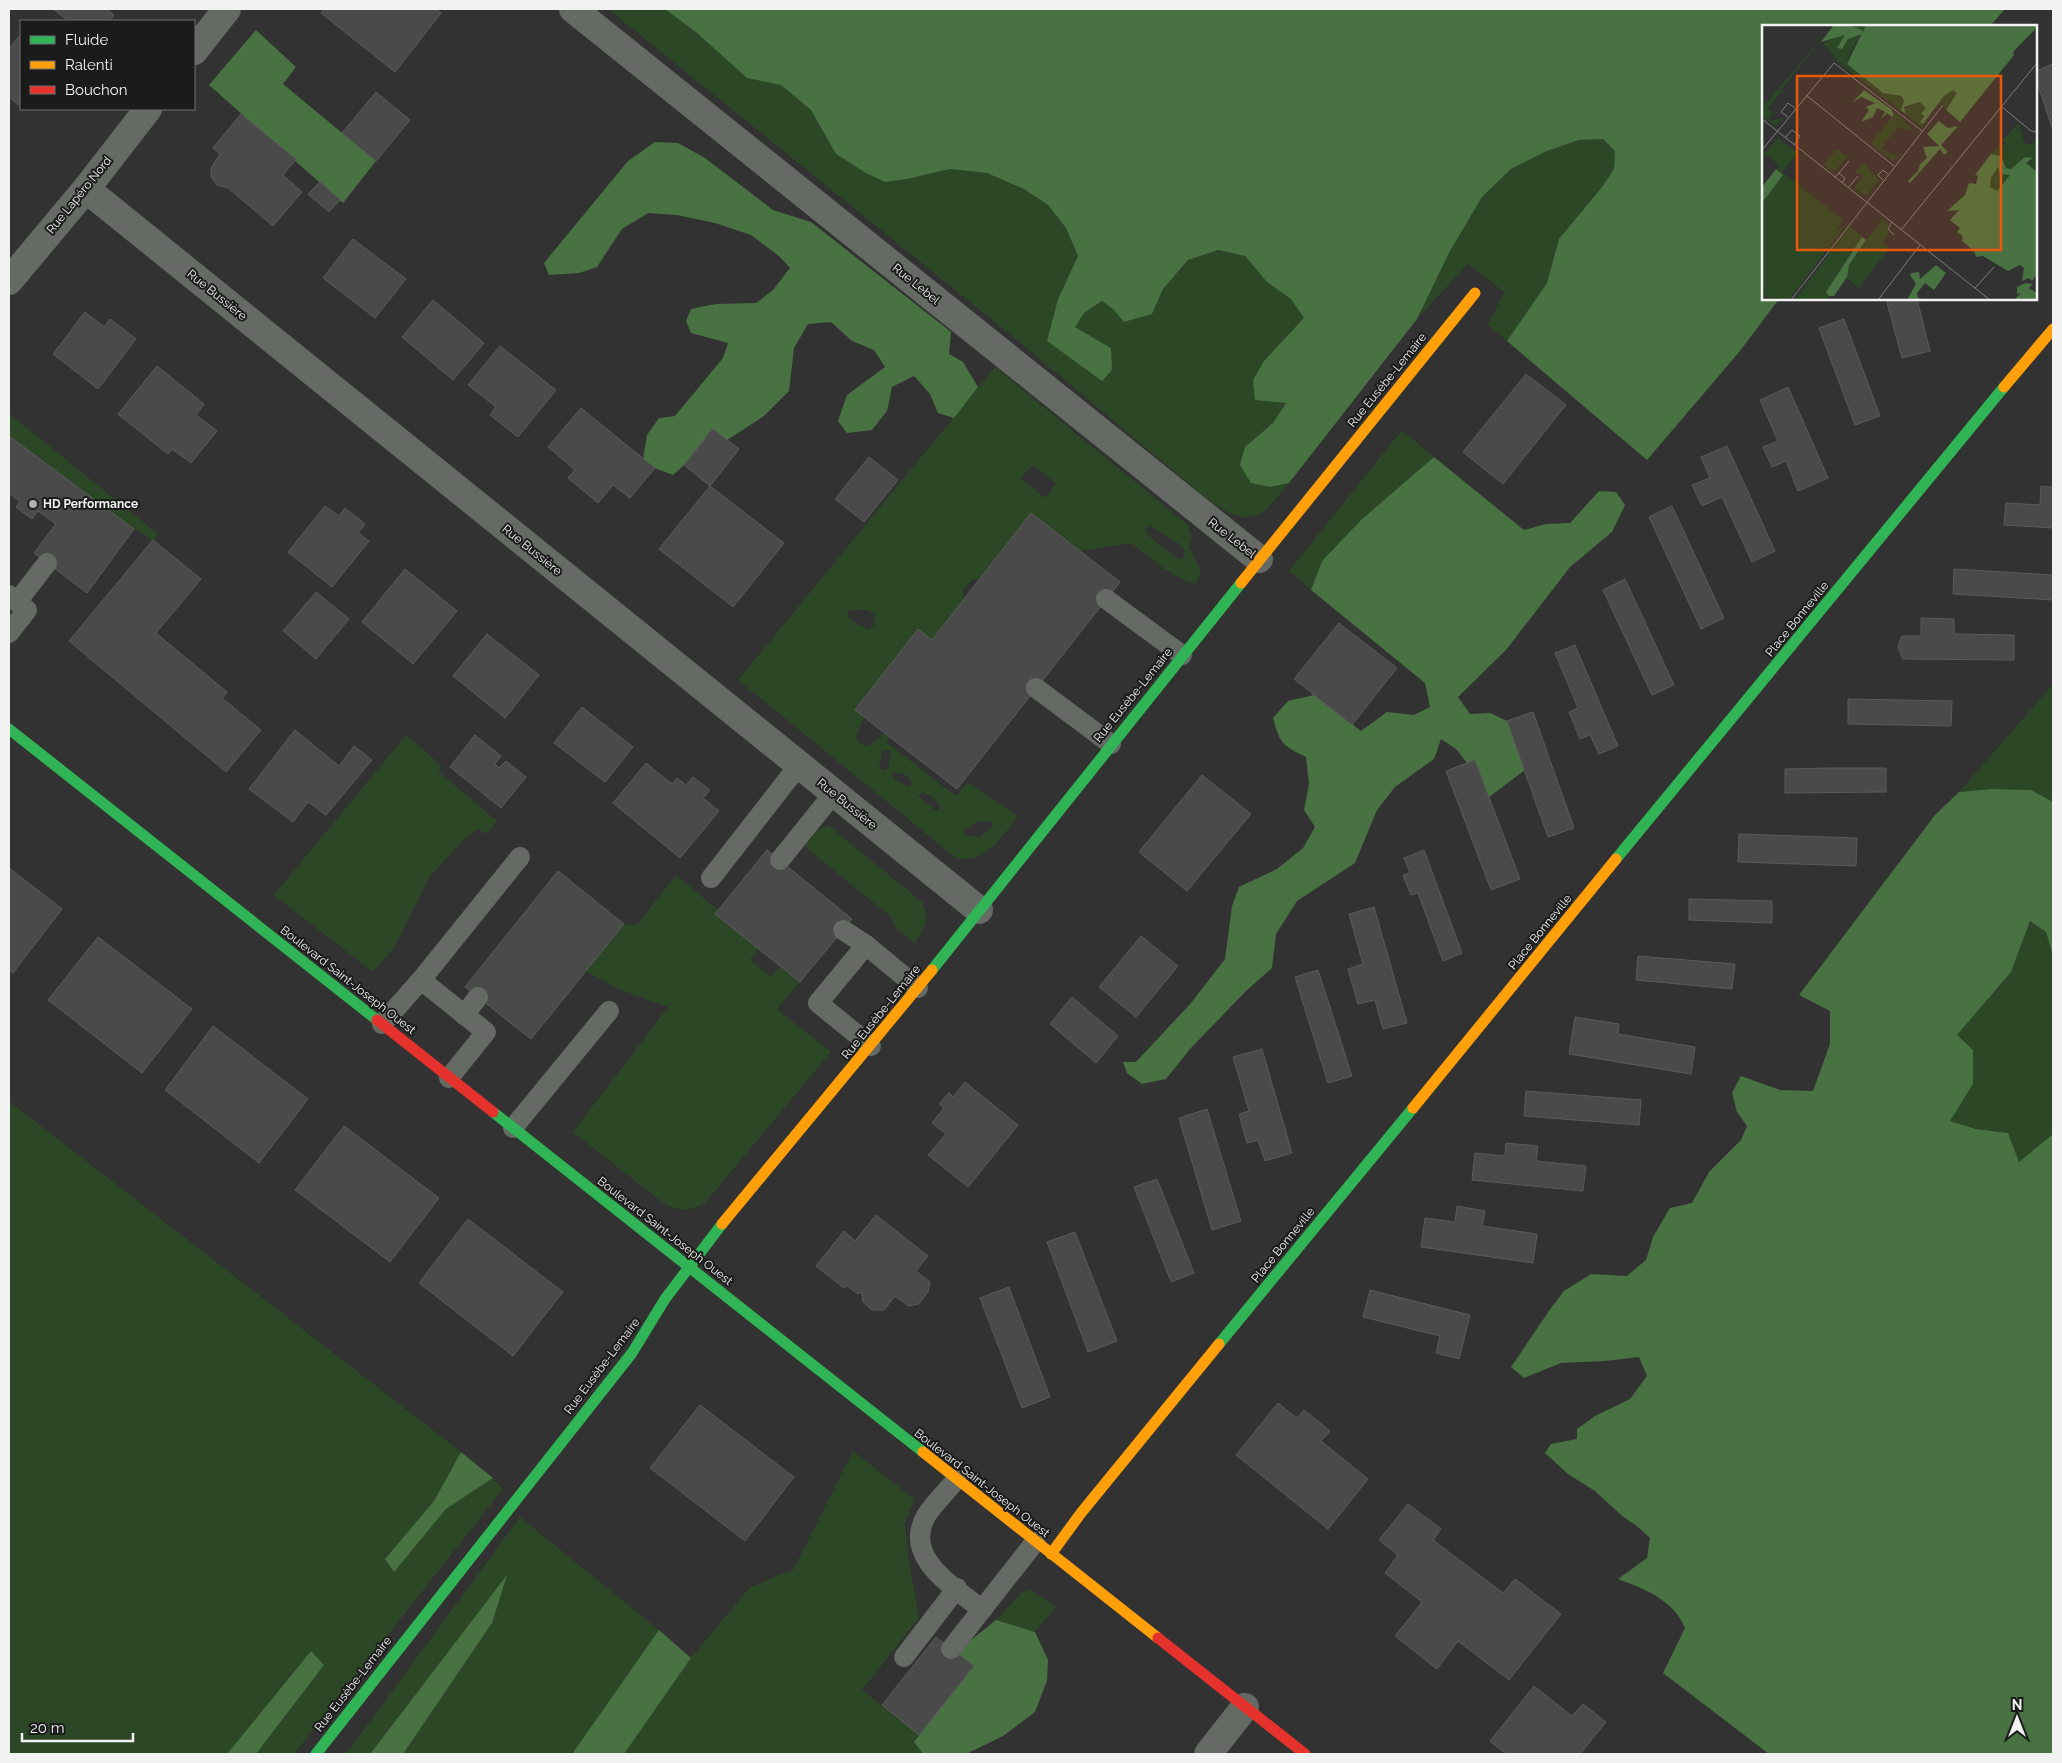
<svg xmlns="http://www.w3.org/2000/svg" width="2062" height="1763" font-family="Raleway,sans-serif">
  <style>
    .green { fill: #2b4726; fill-rule: evenodd }
    .forest { fill: #487242 }
    .building { fill: #4a4a4a; stroke: #5b5b5b }
    .lines { fill: none; stroke-linecap: round; stroke-linejoin: round }
    .lane { stroke: #656a64; stroke-width: 20 }
    .street { stroke: #656a64; stroke-width: 28 }
    .fast { stroke: #30b455; stroke-width: 11 }
    .slow { stroke: #ff9f0a; stroke-width: 11 }
    .jam { stroke: #e5322d; stroke-width: 11 }
    .poi-dot { fill: #aeafae; stroke: #1a1b1a; stroke-width: 2 }
    .labels { text-anchor: middle; dominant-baseline: central; stroke-width: 4; stroke-linejoin: round; paint-order: stroke }
    .street-label { font-size: 12px; fill: #f1f2f1; stroke: #1a1b1a }
    .poi-label { font-size: 12px; font-weight: bold; fill: #f1f2f1; stroke: #1a1b1a; text-anchor: start }
    .inset-road { fill: none; stroke: #7e7f7e; stroke-width: 1 }
    .view { fill: #e8590c; fill-opacity: 0.15; stroke: #e8590c; stroke-width: 2.5 }
    .inset-edge { fill: none; stroke: #f1f2f1; stroke-width: 2.5 }
  </style>
  <rect width="100%" height="100%" fill="#323232"/>
  <g class="green">
    <path d="M608,9H665L697,33L747,78L781,85L811,110L836,154L885,182L907,179L950,169L987,173L1024,189L1048,205L1066,228L1078,256L1058,299L1047,341L1111,348L1075,327L1084,313L1102,301L1113,309L1124,322L1152,314L1163,289L1188,260L1218,250L1245,256L1267,282L1291,299L1304,318L1289,335L1286,403L1273,423L1245,447L1270,487L1289,483C1262,516 1255,529 1213,504L1023,345Z"/>
    <path d="M1603,139L1615,151L1614,169L1602,187L1559,239L1547,283L1507,341L1488,325L1504,292L1468,264L1417,319L1450,251L1482,197L1511,169L1547,151L1579,140Z"/>
    <path d="M995,367L1188,525L1192,537L1189,547L1201,571L1196,584C1172,578 1151,558 1131,543L1081,551L1031,513L979,579L972,580L963,590L964,599L932,640L855,710L864,717L856,737C863,754 875,742 885,733L890,737L886,742L956,796L968,782L1018,816C1005,832 989,859 966,859C961,860 955,856 951,854L738,680ZM1033,465L1056,484L1045,498L1021,478ZM1150,526L1179,544L1185,551L1184,557L1179,559L1150,537L1145,530ZM854,610H866L873,613L875,620L873,627L869,630L850,619L847,615L849,611ZM889,750L891,753L888,768L883,770L879,767L882,751ZM894,772C905,774 908,774 912,784L910,787L895,779L892,775ZM923,792C932,796 938,799 939,809L936,811L918,796ZM983,821H990L993,826L980,837L965,835L963,832L973,824Z"/>
    <path d="M11,415L158,534L153,540L134,529L9,436V416Z"/>
    <path d="M1402,430L1434,457L1361,520L1322,561L1311,590L1289,571Z"/>
    <path d="M2053,684V802L2031,790L1992,789L1959,792Z"/>
    <path d="M406,735L442,766L438,771L497,821L486,834L478,829L466,838L430,876L394,948L373,972L274,895Z"/>
    <path d="M828,825L922,902C929,921 926,928 914,943L897,929L889,915L805,847L815,832Z"/>
    <path d="M676,875L718,910L715,914L758,948L750,960L771,977L780,967L800,982L777,1009L831,1052L705,1203C687,1212 681,1212 663,1203L573,1132L668,1007L618,989L586,971L624,924L636,926Z"/>
    <path d="M2030,921L2046,932L2053,956V1134L2019,1162L2008,1133L1976,1129L1950,1121L1973,1084L1957,1035L2011,972Z"/>
    <path d="M9,1101L461,1452L434,1501L385,1559L394,1572L446,1509L493,1478L503,1489L294,1754H256L324,1665L311,1651L227,1754H9Z"/>
    <path d="M853,1451L914,1499L905,1524L909,1562L919,1618L862,1690L919,1735L914,1742L923,1754H624L691,1658L750,1587L793,1570Z"/>
    <path d="M520,1517L659,1630L572,1754H403L492,1623L426,1680L370,1754H346Z"/>
    <path d="M1031,1590L1056,1607L1035,1632L996,1620L1021,1593Z"/>
  </g>
  <g class="forest">
    <path d="M665,9H2005L1990,26H1763V299H1779L1740,351L1647,460L1507,341L1547,283L1559,239L1602,187L1614,169L1615,151L1603,139L1579,140L1547,151L1511,169L1482,197L1450,251L1417,319L1289,483L1270,487L1251,483L1240,465L1245,447L1273,423L1286,403L1255,400L1253,380L1264,361L1304,318L1291,299L1267,282L1245,256L1218,250L1188,260L1163,289L1152,314L1124,322L1113,309L1102,301L1084,313L1075,327L1111,348L1112,370L1102,381L1047,341L1058,299L1078,256L1066,228L1048,205L1024,189L987,173L950,169L907,179L885,182L866,173L836,154L811,110L781,85L747,78L697,33Z"/>
    <path d="M256,30L296,67L283,84L376,161L343,203L209,85Z"/>
    <path d="M655,142L678,143L705,158L773,210L811,222L951,332L949,354L963,362L978,387L954,418L938,413L930,394L914,376L892,387L887,411L872,430L847,433L838,421L847,395L885,367L874,350L852,341L831,322L808,324L794,348L789,391L764,416L727,440L712,429L684,465L673,475L655,468L643,459L647,435L659,418L675,416L723,358L728,343L691,333L686,321L691,309L716,304L756,303L773,290L790,268L780,257L751,235L715,223L677,215L648,213L622,229L597,267L579,273L549,275L544,263L628,161Z"/>
    <path d="M1434,457L1524,530L1546,524L1570,523L1599,491L1616,492L1625,505L1612,532L1570,567L1506,650L1458,697L1470,714L1490,713L1507,721L1525,770L1489,797L1475,760L1467,763L1456,749L1441,739L1434,759L1395,787L1377,810L1355,863L1297,901L1276,934L1272,968L1247,990L1190,1049L1166,1079L1142,1084L1127,1073L1123,1062H1136L1191,1003L1225,959L1232,906L1239,887L1277,869L1303,848L1315,827L1304,810L1309,784L1306,757C1282,745 1280,744 1273,718L1288,701L1314,695L1361,731L1387,712L1414,715L1430,707L1425,683L1311,590L1322,561L1361,520Z"/>
    <path d="M1992,789L2031,790L2053,802V956L2046,932L2030,921L2011,972L1957,1035L1973,1050V1084L1950,1121L1976,1129L2008,1133L2019,1162L2053,1134V1754H1769L1663,1673L1685,1628C1673,1599 1644,1589 1618,1579L1647,1558L1650,1538L1638,1527L1621,1515L1595,1491L1568,1474L1545,1453L1551,1444L1577,1439V1429L1595,1416L1630,1399L1647,1376L1639,1357L1605,1361L1561,1363L1524,1378L1511,1367L1551,1308L1564,1291L1591,1274L1627,1276L1646,1260L1653,1237L1670,1208L1692,1203L1709,1172L1741,1140L1747,1126L1737,1112L1732,1093L1741,1076L1780,1090L1813,1091L1830,1044V1011L1799,995L1935,815L1959,792Z"/>
    <path d="M461,1452L493,1478L446,1509L394,1572L385,1559L434,1501Z"/>
    <path d="M507,1575L492,1623L403,1754H370Z"/>
    <path d="M996,1620L1035,1632L1048,1660L1047,1681L1035,1712L1003,1736L966,1754H923L914,1742L973,1666L956,1652Z"/>
    <path d="M659,1630L691,1658L624,1754H572Z"/>
    <path d="M311,1651L324,1665L256,1754H227Z"/>
  </g>
  <g class="building">
    <path d="M53,9H107L114,15L109,21H69Z"/>
    <path d="M324,9H435L441,13L395,72L321,13Z"/>
    <path d="M19,36L21,38V107L9,97V49Z"/>
    <path d="M2053,64V130L2036,79V71Z"/>
    <path d="M376,92L410,120L376,161L342,133Z"/>
    <path d="M241,114L296,159L283,175L302,192L273,226L228,188L217,185L211,177V168L220,154L213,148Z"/>
    <path d="M320,182L340,200L329,212L308,194Z"/>
    <path d="M353,239L406,279L375,318L323,278Z"/>
    <path d="M1886,299H1917L1930,351L1902,358Z"/>
    <path d="M433,300L484,343L453,380L402,337Z"/>
    <path d="M85,312L104,327L110,319L136,339L98,389L53,354Z"/>
    <path d="M1844,319L1880,416L1855,425L1819,328Z"/>
    <path d="M500,346L556,390L518,437L490,415L496,407L468,385Z"/>
    <path d="M157,366L204,404L196,415L217,431L191,463L172,449L168,454L118,414Z"/>
    <path d="M1526,374L1566,405L1503,484L1463,452Z"/>
    <path d="M1788,387L1828,478L1798,491L1786,461L1772,467L1763,447L1778,441L1760,400Z"/>
    <path d="M581,408L655,468L630,498L613,485L598,503L568,478L575,470L548,447Z"/>
    <path d="M713,429L739,449L710,486L684,465Z"/>
    <path d="M9,436L134,529L87,593L34,553L56,524L38,511L32,519L16,507L20,502L9,493Z"/>
    <path d="M1727,446L1775,551L1752,562L1722,497L1702,506L1692,485L1710,478L1701,457Z"/>
    <path d="M869,457L898,480L864,522L835,499Z"/>
    <path d="M710,486L784,543L733,607L659,549Z"/>
    <path d="M2041,486L2053,487V528L2004,525L2006,503L2040,505Z"/>
    <path d="M325,506L339,516L345,508L365,524L358,533L369,541L332,587L288,552Z"/>
    <path d="M1672,506L1724,618L1701,629L1649,517Z"/>
    <path d="M1031,513L1120,582L957,789L855,710L918,629L932,640Z"/>
    <path d="M153,540L201,579L156,633L227,692L222,698L261,730L226,772L69,641Z"/>
    <path d="M405,569L457,611L413,664L362,622Z"/>
    <path d="M1954,569L2053,575V600L1953,594Z"/>
    <path d="M1625,579L1674,685L1652,695L1603,590Z"/>
    <path d="M316,592L349,619L316,659L283,631Z"/>
    <path d="M1921,618L1954,619V634L2014,635V660L1903,659L1898,647L1902,636H1921Z"/>
    <path d="M1339,623L1397,668L1352,725L1294,679Z"/>
    <path d="M487,634L539,675L505,718L453,676Z"/>
    <path d="M1575,645L1618,746L1599,754L1590,735L1580,739L1569,712L1578,708L1555,653Z"/>
    <path d="M1848,699L1952,701L1951,726L1848,724Z"/>
    <path d="M582,707L633,747L605,782L554,743Z"/>
    <path d="M1533,712L1574,828L1548,837L1507,721Z"/>
    <path d="M295,730L339,766L354,746L372,760L326,815L308,802L293,822L249,789Z"/>
    <path d="M475,735L501,756L495,764L499,768L506,761L526,777L501,808L450,767Z"/>
    <path d="M1475,760L1520,879L1491,890L1446,771Z"/>
    <path d="M646,763L672,784L677,778L686,785L693,777L710,790L703,798L719,811L680,858L613,803Z"/>
    <path d="M1832,768H1886V792L1785,793V769Z"/>
    <path d="M1202,775L1251,814L1187,891L1139,852Z"/>
    <path d="M1739,834L1857,838L1856,866L1738,862Z"/>
    <path d="M767,850L852,919L800,982L715,914Z"/>
    <path d="M1424,850L1462,953L1443,961L1418,893L1411,895L1403,875L1410,873L1404,858Z"/>
    <path d="M9,868L62,909L13,973L9,970Z"/>
    <path d="M558,871L624,924L531,1039L465,987Z"/>
    <path d="M1689,899L1772,901V923L1689,920Z"/>
    <path d="M1374,907L1407,1023L1383,1029L1375,1000L1358,1004L1348,969L1363,964L1349,914Z"/>
    <path d="M1141,936L1178,966L1136,1017L1099,987Z"/>
    <path d="M98,937L192,1009L142,1073L48,1000Z"/>
    <path d="M1638,956L1735,964L1732,989L1636,980Z"/>
    <path d="M1318,970L1352,1076L1328,1083L1295,977Z"/>
    <path d="M1072,997L1118,1036L1096,1063L1050,1024Z"/>
    <path d="M1575,1017L1619,1024L1618,1034L1695,1047L1691,1074L1569,1054Z"/>
    <path d="M213,1026L308,1099L259,1163L165,1090Z"/>
    <path d="M1262,1049L1292,1153L1265,1161L1258,1140L1247,1143L1239,1114L1249,1111L1233,1057Z"/>
    <path d="M965,1082L1018,1125L968,1187L928,1155L946,1134L932,1123L944,1108L939,1104L949,1093L953,1097Z"/>
    <path d="M1526,1091L1641,1100L1639,1125L1524,1116Z"/>
    <path d="M1207,1109L1241,1221L1212,1230L1179,1118Z"/>
    <path d="M344,1126L439,1198L390,1262L295,1190Z"/>
    <path d="M1506,1143L1538,1146L1536,1161L1586,1166L1583,1191L1472,1180L1475,1153L1505,1156Z"/>
    <path d="M1157,1179L1194,1273L1171,1282L1134,1187Z"/>
    <path d="M1457,1206L1485,1211L1482,1226L1537,1234L1533,1263L1421,1247L1425,1218L1455,1222Z"/>
    <path d="M876,1215L928,1256L916,1271L930,1282L928,1292L919,1304L908,1306L895,1296L884,1310H872L863,1302L862,1294L860,1292L858,1294L846,1285L844,1288L816,1266L844,1231L855,1241Z"/>
    <path d="M468,1219L563,1292L513,1356L419,1283Z"/>
    <path d="M1075,1232L1117,1341L1088,1352L1047,1242Z"/>
    <path d="M1009,1287L1050,1397L1022,1408L980,1298Z"/>
    <path d="M1370,1290L1470,1315L1459,1359L1436,1353L1440,1336L1363,1317Z"/>
    <path d="M1278,1403L1297,1418L1304,1410L1330,1431L1321,1441L1368,1479L1328,1529L1236,1455Z"/>
    <path d="M700,1405L794,1477L745,1541L650,1468Z"/>
    <path d="M1408,1504L1441,1529L1433,1540L1503,1593L1515,1579L1561,1614L1509,1680L1458,1641L1437,1669L1395,1636L1422,1602L1385,1573L1398,1555L1379,1540Z"/>
    <path d="M936,1637L974,1666L919,1735L882,1705Z"/>
    <path d="M1534,1686L1572,1716L1583,1704L1606,1722L1580,1754H1506L1490,1741Z"/>
  </g>
  <g class="lines">
    <g class="lane">
      <path d="M9,595L27,610L9,633"/>
      <path d="M1106,599L1182,655"/>
      <path d="M17,602L47,563"/>
      <path d="M1036,688L1111,744"/>
      <path d="M780,860L834,793"/>
      <path d="M711,878L799,765"/>
      <path d="M843,930L866,945"/>
      <path d="M421,980L520,857"/>
      <path d="M464,1015L478,997"/>
      <path d="M382,1024L421,980L486,1032L449,1078"/>
      <path d="M871,1046L818,1003L866,945L918,988"/>
      <path d="M513,1128L609,1011"/>
      <path d="M956,1480C947,1491 934,1503 926,1516C902,1558 955,1587 982,1610"/>
      <path d="M951,1649L1035,1542"/>
      <path d="M904,1657L957,1588"/>
    </g>
    <g class="street">
      <path d="M573,9L1259,559"/>
      <path d="M194,51L227,9"/>
      <path d="M86,189L979,910"/>
      <path d="M9,281L86,189L148,109"/>
      <path d="M1208,1754L1245,1707"/>
    </g>
    <g class="fast">
      <path d="M9,729L377,1020"/>
      <path d="M1616,859L2004,387"/>
      <path d="M932,970L1241,583"/>
      <path d="M493,1112L923,1452"/>
      <path d="M1219,1344L1413,1108"/>
      <path d="M316,1754L632,1353L665,1299L722,1224"/>
    </g>
    <g class="slow">
      <path d="M2004,387L2053,329"/>
      <path d="M1241,583L1475,293"/>
      <path d="M1413,1108L1616,859"/>
      <path d="M722,1224L932,970"/>
      <path d="M923,1452L1158,1638"/>
      <path d="M1051,1554L1081,1513L1219,1344"/>
    </g>
    <g class="jam">
      <path d="M377,1020L493,1112"/>
      <path d="M1158,1638L1305,1754"/>
    </g>
  </g>
  <circle class="poi-dot" cx="33" cy="504" r="5"/>
  <g class="labels">
    <g class="street-label">
      <text transform="translate(79 195) rotate(-51)">Rue Lapéro Nord</text>
      <text transform="translate(916 284) rotate(39)">Rue Lebel</text>
      <text transform="translate(217 295) rotate(39)">Rue Bussière</text>
      <text transform="translate(1387 380) rotate(-51)">Rue Eusèbe-Lemaire</text>
      <text transform="translate(1232 538) rotate(38)">Rue Lebel</text>
      <text transform="translate(532 550) rotate(39)">Rue Bussière</text>
      <text transform="translate(1797 619) rotate(-51)">Place Bonneville</text>
      <text transform="translate(1133 695) rotate(-51)">Rue Eusèbe-Lemaire</text>
      <text transform="translate(847 804) rotate(39)">Rue Bussière</text>
      <text transform="translate(1540 932) rotate(-51)">Place Bonneville</text>
      <text transform="translate(348 980) rotate(38)">Boulevard Saint-Joseph Ouest</text>
      <text transform="translate(881 1012) rotate(-51)">Rue Eusèbe-Lemaire</text>
      <text transform="translate(665 1231) rotate(38)">Boulevard Saint-Joseph Ouest</text>
      <text transform="translate(1283 1245) rotate(-51)">Place Bonneville</text>
      <text transform="translate(602 1366) rotate(-53)">Rue Eusèbe-Lemaire</text>
      <text transform="translate(982 1483) rotate(38)">Boulevard Saint-Joseph Ouest</text>
      <text transform="translate(353 1684) rotate(-52)">Rue Eusèbe-Lemaire</text>
    </g>
    <g class="poi-label">
      <text x="43" y="504">HD Performance</text>
    </g>
  </g>
  <g transform="translate(1762 25)">
    <rect width="275" height="275" fill="#323232"/>
    <path d="M71,0L19,65L33,78L19,67L6,84L11,89L7,93L10,96L22,92L13,101L0,91V83ZM88,0H104L103,4L87,29L85,39L118,66L139,72L142,84L158,77L164,83L158,95L163,99L160,102L77,38L61,18L80,10L84,13L76,22L82,21L85,14L96,11ZM191,65L195,68L184,85L180,77L175,83L182,71ZM134,88L154,108L137,102L126,114L120,124L136,132L131,136L108,118ZM256,98L262,117L268,120L275,116V147L264,137L270,136L271,133L250,144L244,143L239,131L229,129L238,119L241,120L243,117L240,116ZM16,113L36,128L20,147L81,195L74,206L85,198L27,275H8L0,268V178L21,150L14,144L17,140L4,129L0,134V131ZM75,124L85,132L72,147L62,140ZM102,138L117,155L104,171L92,163L101,151L93,147ZM236,142L239,149L248,150L235,166L228,162L229,153ZM120,194L126,199V211L121,218L127,224L97,263L84,253L87,240ZM87,201L100,212L64,267L67,271L64,275H33Z" fill="#2b4726"/>
    <path d="M72,0L90,1L100,5V9L86,14L80,24L75,23L83,10L59,17ZM104,0H275V2L251,27L252,30L198,97L184,85L195,68L191,65L182,71L161,99L158,97L162,91L159,89L164,83L158,77L142,82L144,89L139,85L142,76L139,71L121,68L85,39ZM102,65L129,84L132,89L130,92L125,88L119,94L123,87L115,83L111,92L99,97L107,85L104,82L113,78L99,72L90,78ZM177,96L186,103L196,101L179,120L186,127L182,130L178,124L148,158L146,156L156,146L158,139L165,133L161,122L177,121L165,109ZM229,129L239,131L244,143L249,144L263,132L271,133L264,138L275,147V250L270,256L267,253L260,256L262,243L258,240L246,246L221,231L214,232L212,226L200,216L201,211L195,207L198,203L188,195L197,185L185,186L203,170L207,158L214,159L216,151L213,150ZM236,142L238,149L248,150L235,166L228,162L229,153ZM14,144L21,150L0,178V162ZM100,212L104,215L87,240L85,252L72,271H67L64,267ZM174,240L184,248L172,265L163,258L155,268L156,273L167,275H145L154,259L148,250L150,248L157,247L158,254ZM263,258L271,259L267,263L275,268V275H252L259,268L255,269V262Z" fill="#487242" fill-rule="evenodd"/>
    <path class="inset-road" d="M44,70L132,141M240,82L269,106L275,107M26,92L19,87L26,78L33,83M0,94L136,202M23,113L30,105L38,111L32,120M0,125L72,38L160,106M77,148L87,136M73,152L77,148L83,153L80,158M121,155L116,150L121,145L126,149M86,163L96,151M130,197L126,204L132,210M136,202L228,275M139,205L275,38M213,263L232,242M29,275L181,80M116,275L158,220"/>
    <path class="view" d="M35,51H239V225H35Z"/>
    <rect width="275" height="275" class="inset-edge"/>
  </g>
  <rect width="2062" height="1763" fill="none" stroke="#f1f2f1" stroke-width="20"/>
  <rect x="20" y="20" width="175" height="90" fill="#1a1b1a" stroke="#707170"/>
  <rect x="30" y="36" width="25" height="8" fill="#30b455" stroke="#707170"/>
  <text x="65" y="45" font-size="15" fill="#f1f2f1">Fluide</text>
  <rect x="30" y="61" width="25" height="8" fill="#ff9f0a" stroke="#707170"/>
  <text x="65" y="70" font-size="15" fill="#f1f2f1">Ralenti</text>
  <rect x="30" y="86" width="25" height="8" fill="#e5322d" stroke="#707170"/>
  <text x="65" y="95" font-size="15" fill="#f1f2f1">Bouchon</text>
  <g transform="translate(2017 1718)" stroke="#1a1b1a" stroke-width="4" paint-order="stroke">
  <path d="M0-4L9 19L0 12L-9 19Z" fill="#f1f2f1"/>
  <text y="-8" font-size="14" font-weight="bold" text-anchor="middle" fill="#f1f2f1">N</text>
  </g>
  <path d="M22 1733v8h111v-8" fill="none" stroke="#f1f2f1" stroke-width="2.5"/>
  <text x="30" y="1733" font-size="15" fill="#f1f2f1" stroke="#1a1b1a" stroke-width="4" paint-order="stroke">20 m</text>
</svg>
